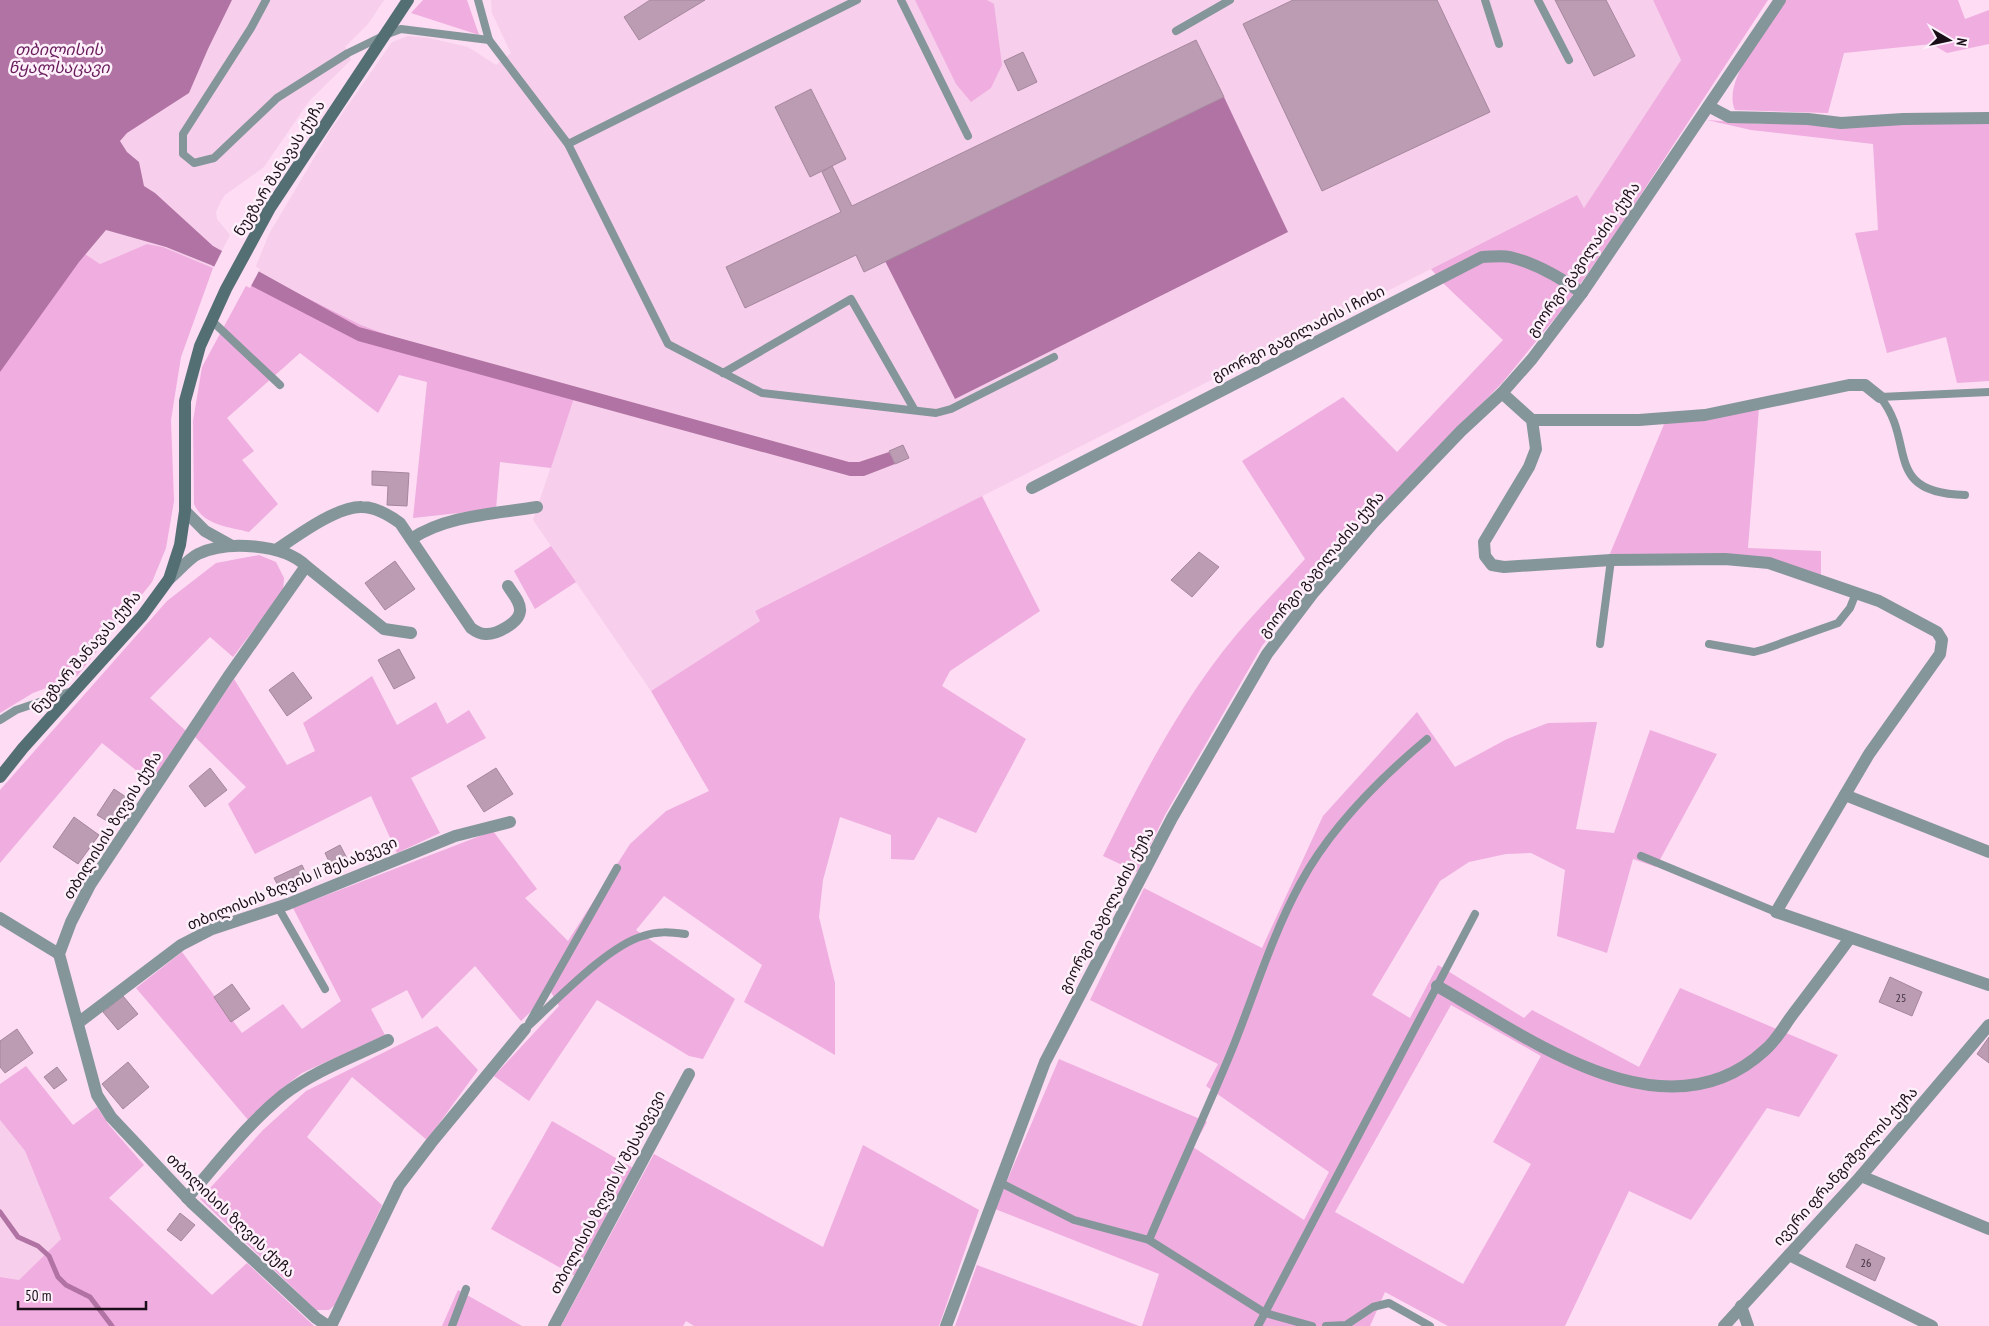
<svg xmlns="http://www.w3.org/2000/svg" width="1989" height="1326" font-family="'PT Sans Narrow','Noto Sans Georgian',sans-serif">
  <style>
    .built { fill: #f7cfec }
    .green { fill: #f0ade0; fill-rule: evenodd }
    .water { fill: #b173a3 }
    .pier { fill: #fddcf4 }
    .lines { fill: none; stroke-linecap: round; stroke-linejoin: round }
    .stream { stroke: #b173a3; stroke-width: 5 }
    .building { fill: #bb9cb3; stroke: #a5879d }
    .lane { stroke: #849699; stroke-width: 8 }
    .street { stroke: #849699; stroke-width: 12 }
    .secondary { stroke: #546f74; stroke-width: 12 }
    .labels { text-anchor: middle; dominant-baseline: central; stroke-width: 5; stroke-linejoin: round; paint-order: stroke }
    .number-label { font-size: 12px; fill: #42323f }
    .street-label { font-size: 15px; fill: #1a0f18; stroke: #fdf0fa }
    .water-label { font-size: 16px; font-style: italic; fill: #671b5a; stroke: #fdf0fa }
  </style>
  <rect width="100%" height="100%" fill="#fddcf4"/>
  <g class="built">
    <path d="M232,0H384L368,24L345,47L351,60L309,101L264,167L225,195L220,203L216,212L217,219L230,235L213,268L163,247L147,244L100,264L85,254L106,230L139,162L127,152L120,141L126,133L189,93L208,49Z"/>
    <path d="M491,0H1653L1681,60L1584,208L1577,195L755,611L760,621L651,691L533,520L577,389L391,336L361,325L254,271L269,234L330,131L392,42L408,36L429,38L468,47L496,65L511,53L492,13Z"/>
    <path d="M0,1120L25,1151L61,1239L19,1280L0,1277Z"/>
  </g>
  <g class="green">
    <path d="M423,0H467L479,35L411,13Z"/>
    <path d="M915,0H987L994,4L1002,65L991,88L971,102L956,84Z"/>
    <path d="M1653,0H1768L1619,228L1565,306L1502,383L1380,508L1310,585L1262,646L1165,815L1137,872L1103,856C1138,785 1175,713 1224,650C1249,618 1278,589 1305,559L1242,461L1343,397L1397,452L1503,340L1444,284L1431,269L1577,195L1584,208L1681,60Z"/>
    <path d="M1786,0H1958L1965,19L1989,10V44L1947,53L1932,44L1844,53L1828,113L1735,110C1721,81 1770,24 1786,0Z"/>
    <path d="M1707,120L1761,124L1810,122L1989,123V381L1957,383L1946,337L1887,353L1855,233L1878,230L1873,144L1751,130Z"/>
    <path d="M147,244L163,247L213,268L181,357L171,420L174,501L166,548L152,582L77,676L33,693L0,713V330L85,254L100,264Z"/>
    <path d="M254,271L361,325L391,336L577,389L551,468L500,462L496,509L413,518L427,382L399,375L378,413L300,353L227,418L254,451L242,460L278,504L249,532C229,527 203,525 194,504L193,421L202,367Z"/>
    <path d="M1759,408L1748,548L1821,551V576L1768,560L1609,556L1665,422Z"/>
    <path d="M982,496L1040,611L950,671L942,686L1026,739L976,833L938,817L914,860L891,859V835L840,817L823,880L819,917L835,983V1055L744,1002L762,965L664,896L636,930L735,999L703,1059L689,1056L597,1000L529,1101L494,1076L559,1006L551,992L521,1021L475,966L422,1019L407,990L371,1009L385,1035L302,1073L280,1090L249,1121L136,988L182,952L242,1033L283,1004L302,1029L341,1001L293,908L493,831L537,889L525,898L568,941L630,844L666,811L709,791L651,691L760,621L755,611Z"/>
    <path d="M551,546L576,582L535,609L514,571Z"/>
    <path d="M259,555L276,562L284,578L283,591L233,657L210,637L150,698L186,731L152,783L102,743L0,863V790L167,601L216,563Z"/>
    <path d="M372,676L397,725L436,702L447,724L469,710L486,738L411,778L440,833L397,853L371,796L255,854L228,804L246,787L195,737L234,679L287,765L315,751L303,723Z"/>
    <path d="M1417,712L1455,767L1507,739L1548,723L1597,722L1576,829L1614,833L1650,730L1717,754L1656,867L1633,859L1607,953L1557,936L1565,870L1531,853L1506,854L1469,862L1440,881L1372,995L1410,1018L1438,965L1524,1018L1532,1010L1639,1067L1680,988L1838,1055L1799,1117L1767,1108L1691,1220L1629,1191L1565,1326H1448L1385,1292L1370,1326H1142L1159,1274L995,1209L1059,1059L1207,1122L1193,1147L1304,1220L1329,1172L1206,1086L1218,1064L1090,1000L1144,888L1262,948L1323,816ZM1451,1005L1541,1056L1493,1142L1531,1164L1463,1284L1335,1212Z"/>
    <path d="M437,1026L478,1070L427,1140L352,1077L307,1137L382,1205L336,1304L329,1310H316L200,1199L263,1130L306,1091Z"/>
    <path d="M26,1066L73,1125L97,1107L109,1125L144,1165L109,1198L212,1295L247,1263L314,1326H0V1277L19,1280L61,1239L25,1151L0,1120V1084Z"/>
    <path d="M552,1121L633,1168L575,1276L491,1229Z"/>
    <path d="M863,1145L979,1210L939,1326H694L686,1321L683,1326H561L654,1154L823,1247Z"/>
    <path d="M977,1265L1139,1326H955Z"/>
    <path d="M458,1290L522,1326H442Z"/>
  </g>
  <g class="water">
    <path d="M0,0H232L208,49L189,93L127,133L120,141L127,152L139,162L144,186L155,193L213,246L359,327L849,462H859L889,452L895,464L864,476H850L358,341L211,265L166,247L106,230L79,262L0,372Z"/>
    <path d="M1224,97L1288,232L955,399L885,261Z"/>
  </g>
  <path class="pier" d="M223,249L260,269L250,288L213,269Z"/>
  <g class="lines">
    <path class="stream" d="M0,1212L18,1237L38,1246L49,1256L58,1277L66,1285L90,1297L112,1326"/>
  </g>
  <g class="building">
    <path d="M650,0H705L639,40L624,17Z"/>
    <path d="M1293,0H1437L1490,112L1322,191L1243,24Z"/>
    <path d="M1555,0H1606L1635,56L1594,76Z"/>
    <path d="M1196,40L1224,97L864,272L856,255L745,308L726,267L841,212L822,172L832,166L852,206Z"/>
    <path d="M1023,52L1037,82L1018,91L1004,61Z"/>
    <path d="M811,89L846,159L810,177L775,107Z"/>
    <path d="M903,445L909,458L895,464L889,451Z"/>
    <path d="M372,471L409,473L407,506L387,505L388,486L372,485Z"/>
    <path d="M1199,552L1219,567L1192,597L1171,580Z"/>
    <path d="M395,561L415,589L385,610L365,583Z"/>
    <path d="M399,649L415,678L394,689L378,660Z"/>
    <path d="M293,672L312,698L287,716L269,690Z"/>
    <path d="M210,768L227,790L205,807L189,786Z"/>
    <path d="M496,768L513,794L484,812L467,786Z"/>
    <path d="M114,789L132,801L115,826L97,815Z"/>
    <path d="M74,817L99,835L78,864L53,847Z"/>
    <path d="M340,845L350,864L334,872L325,853Z"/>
    <path d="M302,865L310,883L283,895L274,878Z"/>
    <path d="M1890,977L1922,992L1912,1016L1879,1002Z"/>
    <path d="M232,984L250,1009L231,1022L214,997Z"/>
    <path d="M123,996L138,1014L118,1030L103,1012Z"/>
    <path d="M17,1029L33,1053L5,1073L0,1067V1041Z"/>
    <path d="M1989,1037V1063L1977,1054Z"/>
    <path d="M128,1062L149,1087L123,1109L102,1084Z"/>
    <path d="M57,1067L67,1080L54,1089L44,1077Z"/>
    <path d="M180,1213L195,1225L181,1241L167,1230Z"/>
    <path d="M1856,1244L1885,1258L1875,1281L1846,1267Z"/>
  </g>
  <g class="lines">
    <g class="lane">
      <path d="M266,0L251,28L183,134V154L194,163L214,158L277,98L348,53L385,35L401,29L489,40"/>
      <path d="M478,0L489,40L568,144L668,344L762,393L936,413L951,409L1054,357"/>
      <path d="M901,0L968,136"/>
      <path d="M1485,0L1499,44"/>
      <path d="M1538,0L1569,60"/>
      <path d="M1176,31L1230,0"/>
      <path d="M568,144L857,0"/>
      <path d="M211,320L280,385"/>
      <path d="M723,373L851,299L914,409"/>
      <path d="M1880,397C1917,442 1881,493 1965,495"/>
      <path d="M1880,397L1989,392"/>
      <path d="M1600,644L1611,560"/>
      <path d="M1709,644L1754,652L1765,649L1838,623L1850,608L1856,593"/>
      <path d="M0,720L16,710L72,691"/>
      <path d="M1641,856L1776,912"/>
      <path d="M278,907L325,989"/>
      <path d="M529,1023L617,868"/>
      <path d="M525,1029C554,1003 607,946 643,936C657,931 670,932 685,934"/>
      <path d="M999,1182L1074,1220L1149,1240L1265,1313L1312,1326"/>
      <path d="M1149,1240C1176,1177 1205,1115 1231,1052C1254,996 1271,937 1300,884C1330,828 1378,780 1427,739"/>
      <path d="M452,1326L466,1289"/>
      <path d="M1258,1326L1475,914"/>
      <path d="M1326,1326L1346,1325L1373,1307L1389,1303L1430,1326"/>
    </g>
    <g class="street">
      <path d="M1710,107L1729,117L1808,119L1841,123L1903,119L1989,118"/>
      <path d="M1502,393L1532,420L1536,449L1529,467L1484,542L1485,556L1492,565L1504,567L1611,560L1725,559L1769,563L1879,601L1937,632L1942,640L1940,654L1869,754L1776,912L1989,985"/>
      <path d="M1532,420H1639L1705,415L1849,385H1865L1880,397"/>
      <path d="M1032,488L1482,257C1491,257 1502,255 1510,257C1535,263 1561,278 1582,293"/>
      <path d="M185,511L205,531L232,546"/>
      <path d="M411,539C447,515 495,514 537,507"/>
      <path d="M276,550C297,536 337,506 362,507C376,507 389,515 400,523L471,628C475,631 480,634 485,634C496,635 519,623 520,611C521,602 512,593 508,586"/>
      <path d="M306,566L384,629L411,633"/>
      <path d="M169,579C178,572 188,559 198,554C227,540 284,544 306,566L228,677L90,885L71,922L59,954L97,1095L111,1117L191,1202L316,1318L328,1326"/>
      <path d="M1845,795L1989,852"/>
      <path d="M0,918L59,954"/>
      <path d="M1437,986C1529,1038 1666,1142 1765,1050C1776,1041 1784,1026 1793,1014C1812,989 1831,964 1850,938"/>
      <path d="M78,1023L181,945L212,929L288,904L455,836L510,822"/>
      <path d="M1861,1176L1989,1229"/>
      <path d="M187,1198C218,1163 247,1124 283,1095C314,1071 353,1057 388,1040"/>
      <path d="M1789,1255L1932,1326"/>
      <path d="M1741,1306L1748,1326"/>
      <path d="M331,1326L399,1185L431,1143L525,1029"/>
      <path d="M554,1326L689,1074"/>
      <path d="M946,1326L1045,1062L1172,818L1267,654L1314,592L1373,523L1461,431L1502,393L1532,359L1582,293L1780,0"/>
      <path d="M1724,1326L1861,1176L1989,1025"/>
    </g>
    <path class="secondary" d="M0,777L23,748L142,616L169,579L180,545L185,511V401L200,346L226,289L270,208L408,0"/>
  </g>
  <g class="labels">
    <g class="number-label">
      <text x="1901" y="997">25</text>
      <text x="1866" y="1262">26</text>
    </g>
    <g class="street-label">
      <text transform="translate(279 168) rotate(-58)">ნუგზარ შანავას ქუჩა</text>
      <text transform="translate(1583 259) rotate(-55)">გიორგი გაგილაძის ქუჩა</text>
      <text transform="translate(1298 333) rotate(-27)">გიორგი გაგილაძის I ჩიხი</text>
      <text transform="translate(1321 564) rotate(-50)">გიორგი გაგილაძის ქუჩა</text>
      <text transform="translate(86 652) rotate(-49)">ნუგზარ შანავას ქუჩა</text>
      <text transform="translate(112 825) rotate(-58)">თბილისის ზღვის ქუჩა</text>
      <text transform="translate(292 883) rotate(-22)">თბილისის ზღვის II შესახვევი</text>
      <text transform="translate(1106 910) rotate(-62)">გიორგი გაგილაძის ქუჩა</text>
      <text transform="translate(1845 1166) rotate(-48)">ივერი ფრანგიშვილის ქუჩა</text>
      <text transform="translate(607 1192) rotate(-62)">თბილისის ზღვის IV შესახვევი</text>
      <text transform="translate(231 1215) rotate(44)">თბილისის ზღვის ქუჩა</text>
    </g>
    <g class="water-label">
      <text x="59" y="49">თბილისის<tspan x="59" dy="18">წყალსაცავი</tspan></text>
    </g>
  </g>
  <g transform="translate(1949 40) rotate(99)" stroke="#fdf0fa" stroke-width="4" paint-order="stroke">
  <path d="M0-4L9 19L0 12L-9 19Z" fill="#1a0f18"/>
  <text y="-8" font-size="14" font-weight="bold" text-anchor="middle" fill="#1a0f18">N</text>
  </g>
  <path d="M18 1301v8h128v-8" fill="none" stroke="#1a0f18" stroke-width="2.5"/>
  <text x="25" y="1301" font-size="15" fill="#1a0f18" stroke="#fdf0fa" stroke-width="4" paint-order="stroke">50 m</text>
</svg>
